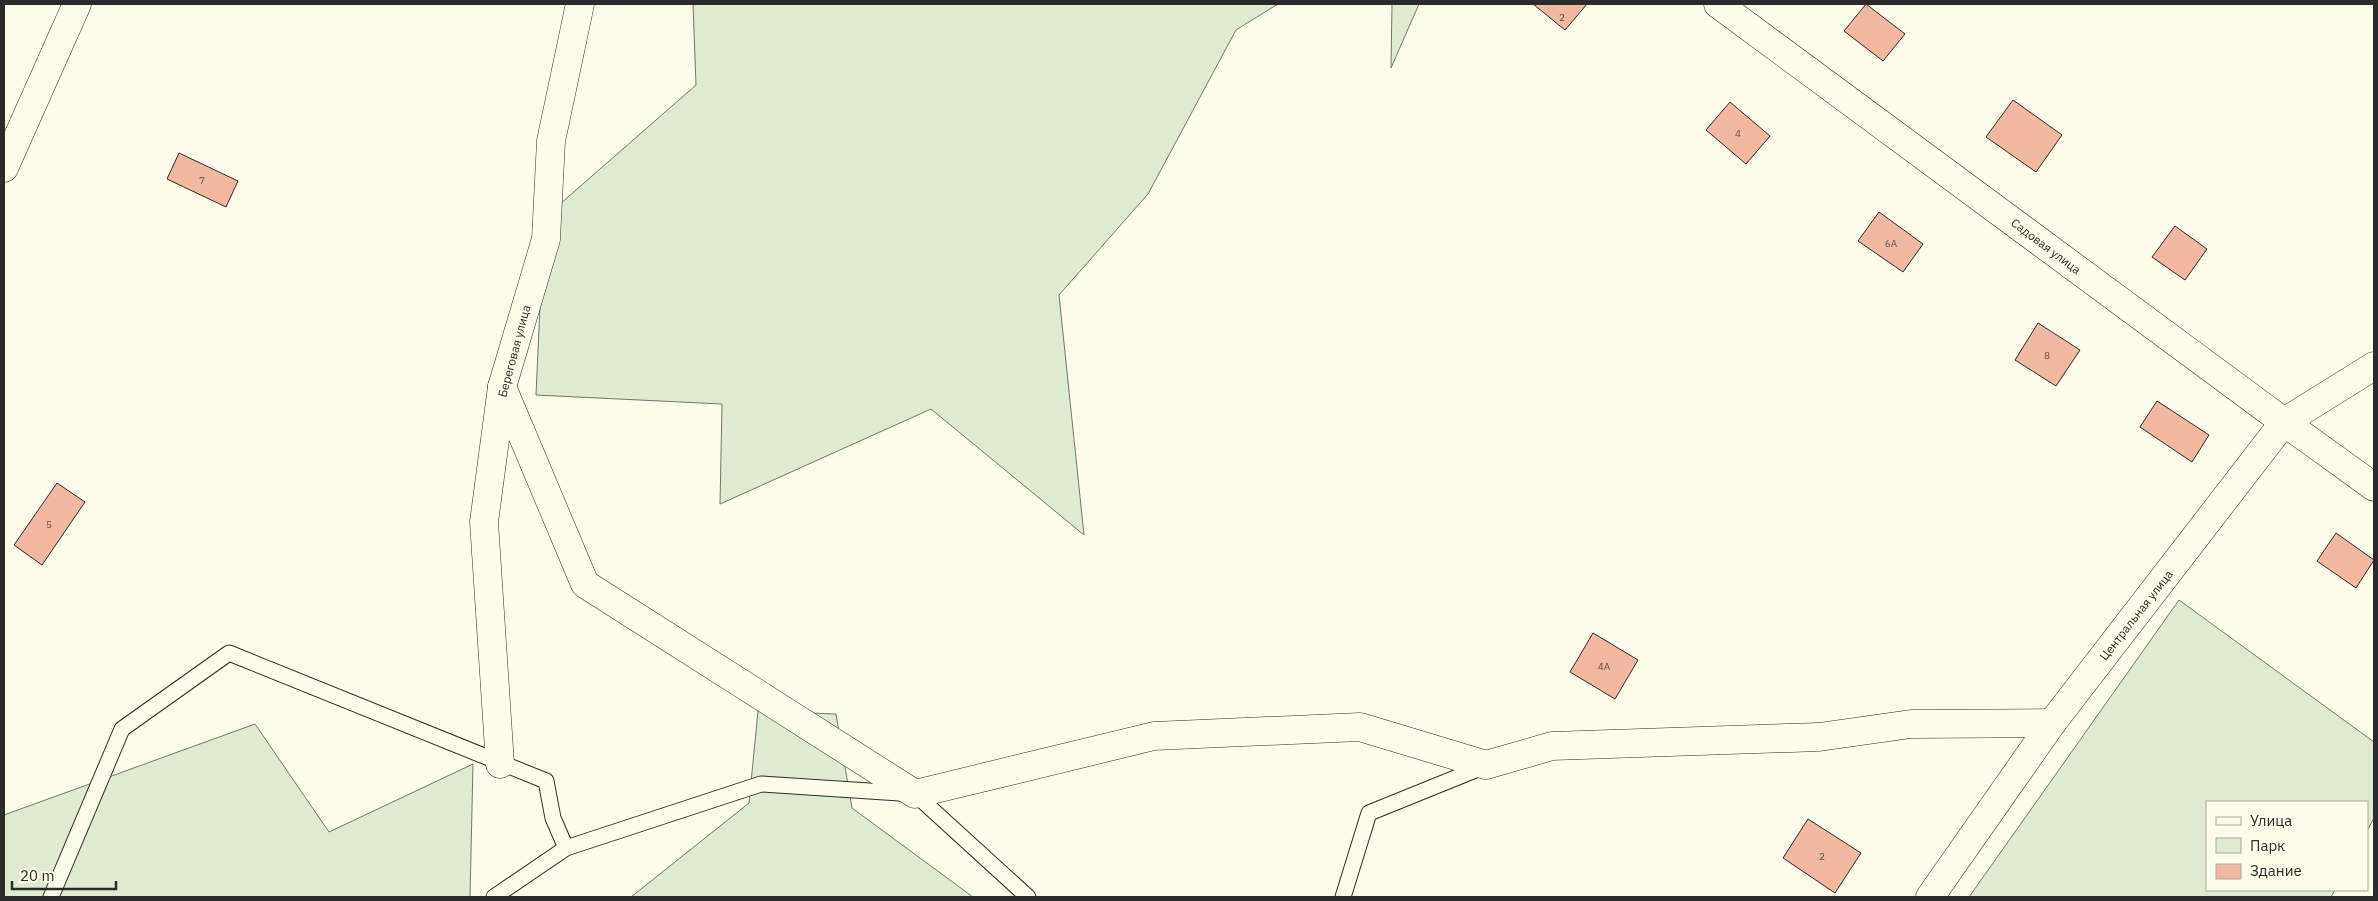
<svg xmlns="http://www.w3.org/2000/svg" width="2378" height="901" font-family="'IBM Plex Sans',sans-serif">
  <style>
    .green { fill: #deebd1; stroke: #74746e }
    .building { fill: #f2b8a0; stroke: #2b2b2b }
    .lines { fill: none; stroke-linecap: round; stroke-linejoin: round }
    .lane-casing { stroke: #2b2b2b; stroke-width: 17 }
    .street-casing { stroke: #2b2b2b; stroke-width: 29 }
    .lane { stroke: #fdfbea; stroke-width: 15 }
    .street { stroke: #fdfbea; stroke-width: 28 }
    .labels { text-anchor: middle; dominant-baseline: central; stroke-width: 4; stroke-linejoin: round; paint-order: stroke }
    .number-label { font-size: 10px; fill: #5d4e48 }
    .street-label { font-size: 12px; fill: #2b2b2b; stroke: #fdfbea }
  </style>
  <rect width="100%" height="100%" fill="#fdfbea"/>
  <g class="green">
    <path d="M693,4H1278L1236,30L1148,194L1059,295L1084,535L931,409L720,504L722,404L536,395L544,218L696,85Z"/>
    <path d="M1392,4H1419L1391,68Z"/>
    <path d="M2179,600L2374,742V818L2367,831V802H2207V890H2335L2331,897H1969Z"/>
    <path d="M758,711L836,714L852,808L973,897H631L749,803Z"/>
    <path d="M255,724L329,832L473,764L470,897H4V815Z"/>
  </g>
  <g class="building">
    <path d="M1533,4H1587L1565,30Z"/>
    <path d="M1866,4L1905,34L1883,61L1844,31Z"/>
    <path d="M2013,100L2062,135L2036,172L1986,137Z"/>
    <path d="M1730,102L1770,136L1746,164L1706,130Z"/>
    <path d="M179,153L238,181L226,207L167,179Z"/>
    <path d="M1879,212L1923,244L1903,272L1858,241Z"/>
    <path d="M2175,226L2207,249L2185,280L2152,257Z"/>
    <path d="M2038,323L2080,350L2056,386L2015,360Z"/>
    <path d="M2157,401L2209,435L2192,462L2140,427Z"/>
    <path d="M57,483L85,502L42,565L14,545Z"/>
    <path d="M2336,533L2374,560L2356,588L2317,561Z"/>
    <path d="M1593,633L1638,660L1615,699L1570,672Z"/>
    <path d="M1808,819L1861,853L1835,893L1783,858Z"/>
  </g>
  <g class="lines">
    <defs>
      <g id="lane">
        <path d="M51,897L122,729L229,653L546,781L553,818L566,848"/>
        <path d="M494,897L566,848L761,784L915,794L1028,897"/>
        <path d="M1343,897L1369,813L1485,766"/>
      </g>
      <g id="street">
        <path d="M1718,4L2284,422L2374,487"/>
        <path d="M4,168L77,4"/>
        <path d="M502,387L585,584L915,794L1154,736L1360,727L1486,765L1552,746L1819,737L1911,724L2052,723"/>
        <path d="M500,764L484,522L502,387L546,239L551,141L580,4"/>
        <path d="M1930,897L2052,723L2284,422L2374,366"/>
      </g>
    </defs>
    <use href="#lane" class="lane-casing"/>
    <use href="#street" class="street-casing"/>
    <use href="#lane" class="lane"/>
    <use href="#street" class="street"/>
  </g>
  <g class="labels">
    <g class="number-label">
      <text x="1562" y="17">2</text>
      <text x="1738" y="133">4</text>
      <text x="202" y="180">7</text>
      <text x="1891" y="243">6А</text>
      <text x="2047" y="355">8</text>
      <text x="49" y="524">5</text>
      <text x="1604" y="666">4А</text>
      <text x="1822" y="856">2</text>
    </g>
    <g class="street-label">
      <text transform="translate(2046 246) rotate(37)">Садовая улица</text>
      <text transform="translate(514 351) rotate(-75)">Береговая улица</text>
      <text transform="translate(2136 615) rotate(-52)">Центральная улица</text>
    </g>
  </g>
  <rect width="2378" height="901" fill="none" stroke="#2b2b2b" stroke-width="10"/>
  <rect x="2206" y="801" width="162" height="90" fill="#fdfbea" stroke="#a9a89e"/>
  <rect x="2216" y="817" width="25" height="8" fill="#fdfbea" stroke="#a9a89e"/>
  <text x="2250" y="826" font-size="15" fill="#2b2b2b">Улица</text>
  <rect x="2216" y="838" width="25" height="15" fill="#deebd1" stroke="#a9a89e"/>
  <text x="2250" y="851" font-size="15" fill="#2b2b2b">Парк</text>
  <rect x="2216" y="864" width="25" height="15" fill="#f2b8a0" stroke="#a9a89e"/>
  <text x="2250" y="876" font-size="15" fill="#2b2b2b">Здание</text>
  <path d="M12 881v8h104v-8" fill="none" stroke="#2b2b2b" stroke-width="2.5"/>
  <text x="20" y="881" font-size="15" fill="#2b2b2b" stroke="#fdfbea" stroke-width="4" paint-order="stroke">20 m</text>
</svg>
